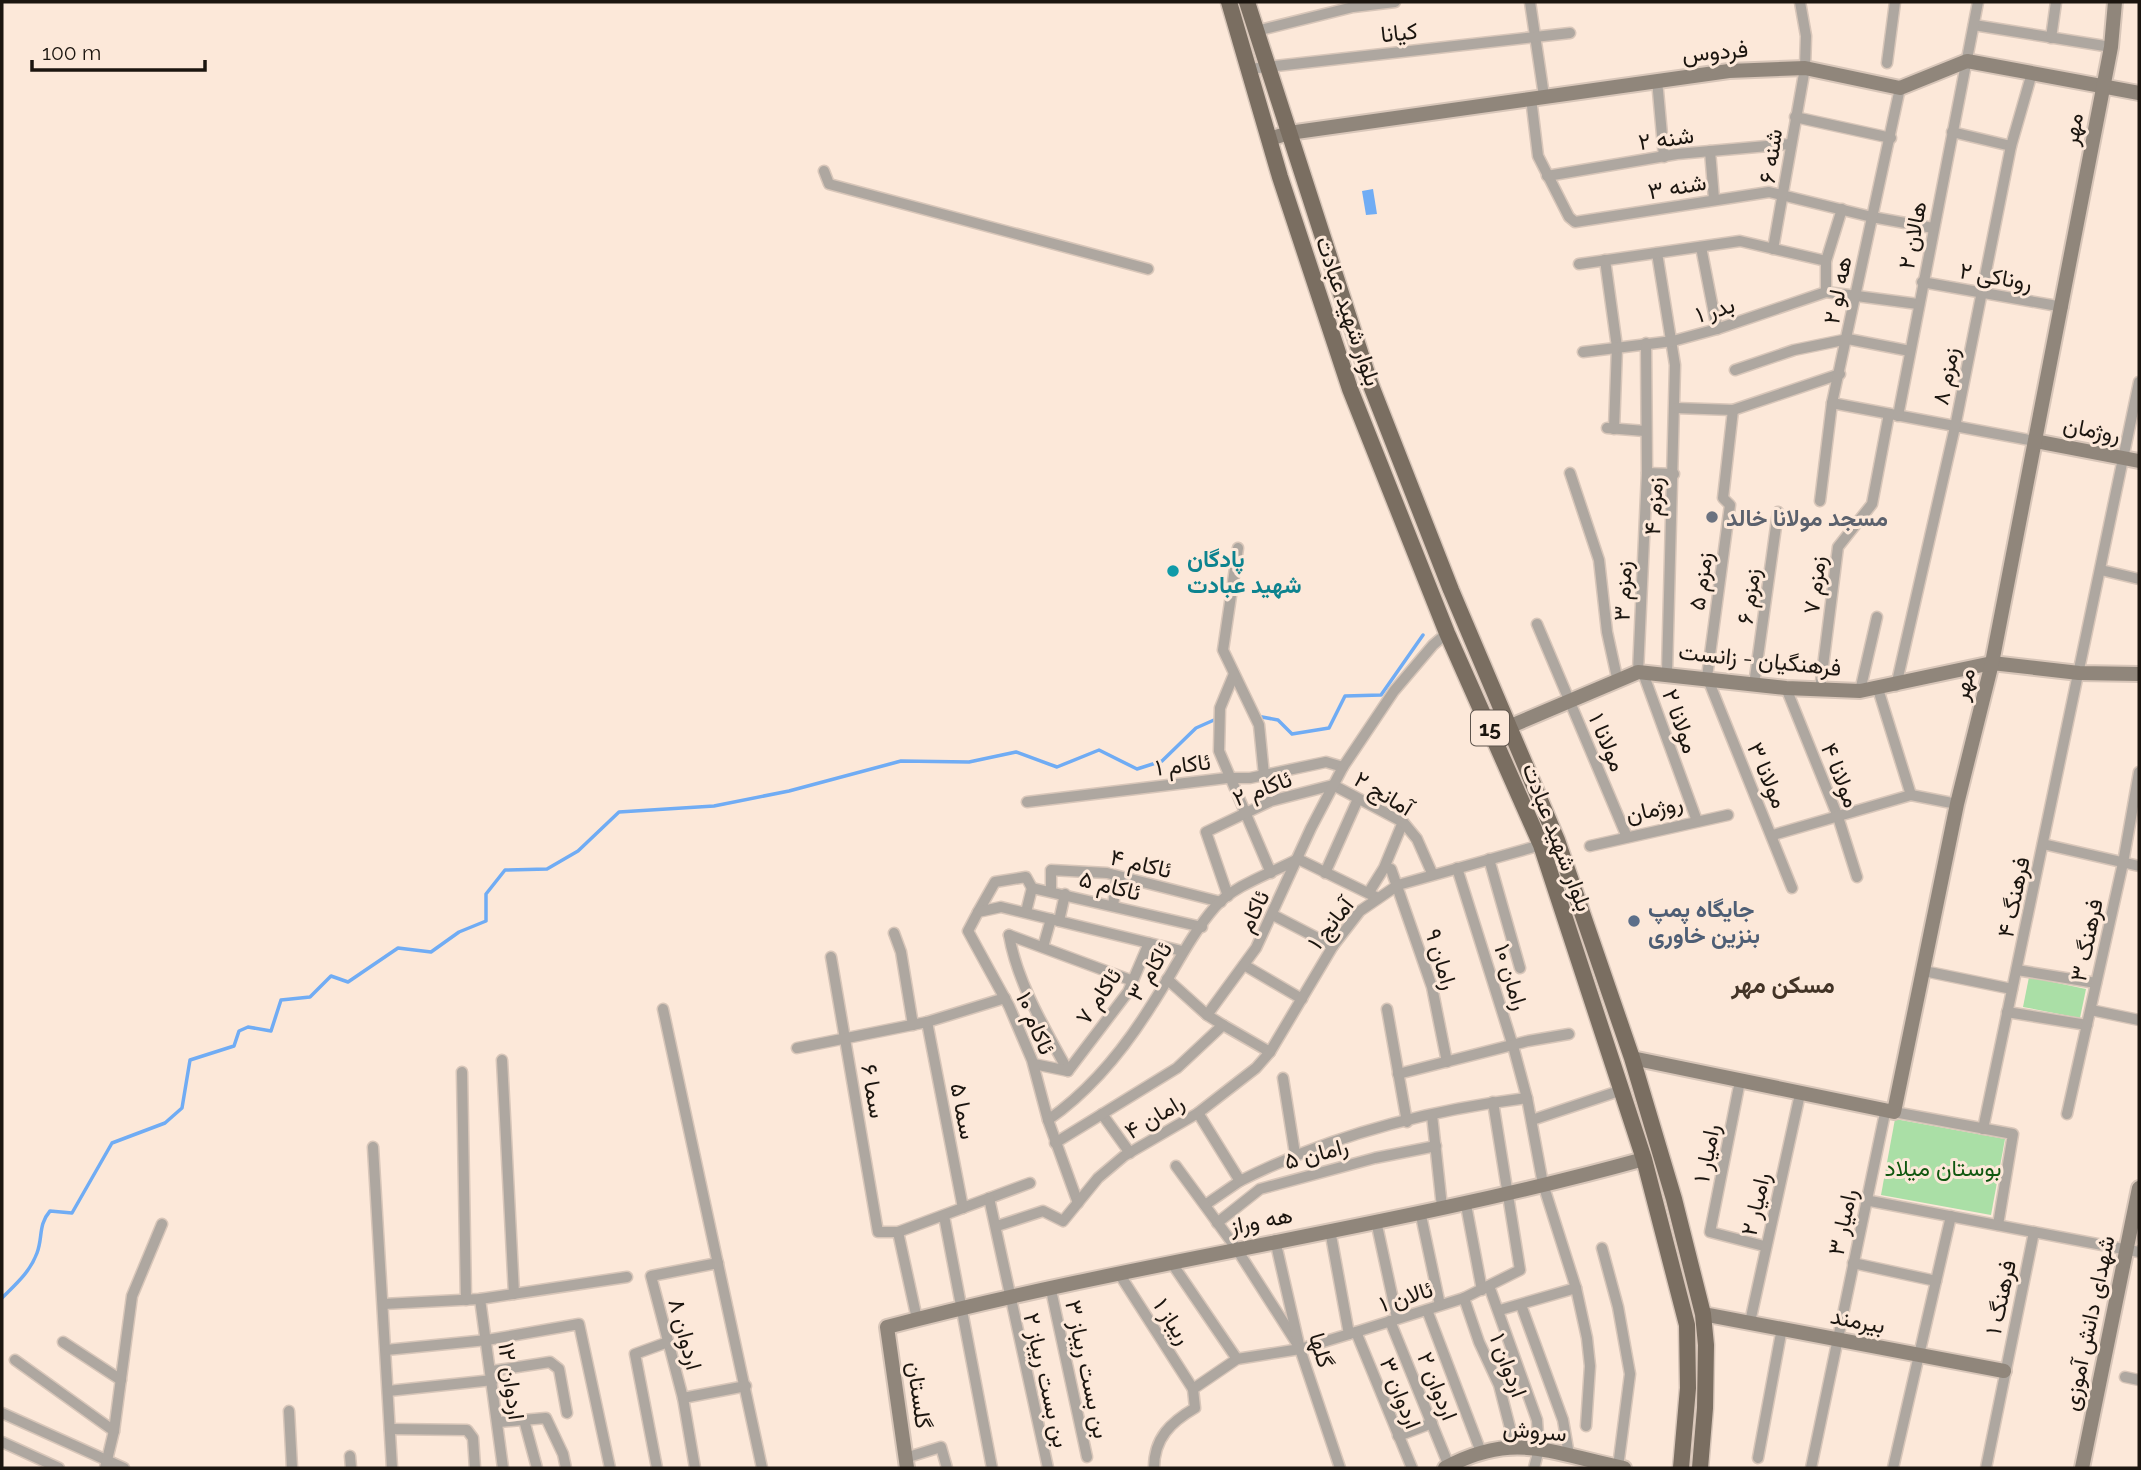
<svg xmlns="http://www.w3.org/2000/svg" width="2141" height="1470" font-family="Raleway,Vazirmatn,sans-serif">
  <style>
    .green { fill: #aadfa6 }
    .water { fill: #70acf4 }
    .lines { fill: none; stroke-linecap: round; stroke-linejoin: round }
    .stream { stroke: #70acf4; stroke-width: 3.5 }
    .street-casing { stroke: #d8c6b9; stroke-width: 13 }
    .secondary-casing { stroke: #d8c6b9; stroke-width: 18 }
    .primary-casing { stroke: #d8c6b9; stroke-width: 19 }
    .street { stroke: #aea7a0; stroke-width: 10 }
    .secondary { stroke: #90867b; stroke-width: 14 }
    .primary { stroke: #7a6e61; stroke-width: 16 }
    .worship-dot { fill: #6b7280; stroke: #fce8d9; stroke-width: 2.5 }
    .culture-dot { fill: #0f9aa8; stroke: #fce8d9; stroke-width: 2.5 }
    .service-dot { fill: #5c6f8a; stroke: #fce8d9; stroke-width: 2.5 }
    .labels { text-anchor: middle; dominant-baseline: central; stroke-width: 6; stroke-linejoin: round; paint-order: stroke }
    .shield { fill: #fce8d9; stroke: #5e544c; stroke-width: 2 }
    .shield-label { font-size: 21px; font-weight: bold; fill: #1b150f }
    .street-label { font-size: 23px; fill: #1b150f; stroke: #fce8d9 }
    .worship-label { font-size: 23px; font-weight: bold; fill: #5b616d; stroke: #fce8d9; text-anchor: start }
    .culture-label { font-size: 23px; font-weight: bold; fill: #0d838f; stroke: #fce8d9; text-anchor: start }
    .service-label { font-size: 23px; font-weight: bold; fill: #4e5e75; stroke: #fce8d9; text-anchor: start }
    .park-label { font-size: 23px; fill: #105710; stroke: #fce8d9 }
    .neighbourhood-label { font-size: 24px; font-weight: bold; fill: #433427; stroke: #fce8d9 }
  </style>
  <rect width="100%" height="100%" fill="#fce8d9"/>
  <g class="green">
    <path d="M2029,977L2086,989L2080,1018L2023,1007Z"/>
    <path d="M1895,1119L2005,1139L1991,1215L1881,1195Z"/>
  </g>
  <path class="water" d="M1373,189L1377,214L1366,215L1362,191Z"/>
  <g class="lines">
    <g class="stream">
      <path d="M1262,717L1278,720L1292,734L1329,728L1345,696L1381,695L1423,635"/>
      <path d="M2,1298C16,1284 30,1272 37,1253C43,1237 38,1225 50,1211L72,1213L112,1143L165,1123L182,1108L190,1060L234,1046L239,1031L248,1027L271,1031L281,1000L310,997L331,976L348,982L398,948L431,952L459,932L486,921V894L505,870L547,869L578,851L619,812L714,806L789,791L901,761L969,762L1016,752L1057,767L1099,750L1137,769L1162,761L1196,728L1214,720"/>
    </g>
    <defs>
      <g id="street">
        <path d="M1530,2L1544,96"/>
        <path d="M1974,25L2111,47"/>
        <path d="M1256,31L1353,7L1395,2"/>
        <path d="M2051,38L2056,2"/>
        <path d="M1887,63L1895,2"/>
        <path d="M1249,69L1570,33"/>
        <path d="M1657,80L1664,157"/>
        <path d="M1531,98L1538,156L1569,217L1575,222L1769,192L1872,217L1933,228"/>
        <path d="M1795,117L1891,138"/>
        <path d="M1952,132L2011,146"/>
        <path d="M1710,151L1714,199"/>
        <path d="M824,171L829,184L1148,269"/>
        <path d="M1547,176L1677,154L1790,144"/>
        <path d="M1701,247L1717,329"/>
        <path d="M1773,249L1805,68L1806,36L1800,2"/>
        <path d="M1657,253L1675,365L1667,673"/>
        <path d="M1605,260L1617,347L1614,429"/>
        <path d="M1579,264L1740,241L1826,261"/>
        <path d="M1922,282L2063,307"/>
        <path d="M1826,292V261L1842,209"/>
        <path d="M1583,352L1673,341L1717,329L1826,292L1918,304"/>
        <path d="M1735,370L1794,350L1848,339L1910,351"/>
        <path d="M1832,403L2035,441"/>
        <path d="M1676,408L1733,410L1840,374"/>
        <path d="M1733,410L1723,498L1730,505L1707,677L1792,888"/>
        <path d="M1898,416L1978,2"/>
        <path d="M1607,428L1645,431"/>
        <path d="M1570,473L1599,560L1607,632L1618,682"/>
        <path d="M1647,473L1674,474"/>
        <path d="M1820,501L1832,403L1900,88"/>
        <path d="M1238,548L1223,650L1259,725L1264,775"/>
        <path d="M2101,570L2139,579"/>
        <path d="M1537,624L1627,837"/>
        <path d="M1638,672L1647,473L1646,343"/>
        <path d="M1643,673L1697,821"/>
        <path d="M1234,674L1220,708L1219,751L1271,873"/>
        <path d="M1754,685L1778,512"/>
        <path d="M1896,686L1955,427L2011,146L2032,73"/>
        <path d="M1786,688L1838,817L1857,877"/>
        <path d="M1878,689L1911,795"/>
        <path d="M1820,690L1838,547L1872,504L1889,414"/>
        <path d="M1860,691L1877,617"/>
        <path d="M1027,802L1227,778H1250L1326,762L1343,767"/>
        <path d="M1773,835L1911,795L1957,804"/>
        <path d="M2043,844L2139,866"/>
        <path d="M1590,846L1728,815"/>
        <path d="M1489,859L1520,968"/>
        <path d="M1457,868L1513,1046L1527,1098L1543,1184L1576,1288L1587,1338L1590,1366L1586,1426"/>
        <path d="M1391,869L1432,987L1447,1062"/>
        <path d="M1325,873L1358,799"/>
        <path d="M1051,891V870L1107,873L1221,902"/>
        <path d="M1369,892L1384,868L1403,822"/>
        <path d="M1228,896L1206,832L1271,801L1333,785L1403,822L1417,839L1432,873"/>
        <path d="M1113,906L1117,877"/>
        <path d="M978,912L995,882L1026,877L1032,888"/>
        <path d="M1026,912L1032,888L1202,927"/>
        <path d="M1273,915L1333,946"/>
        <path d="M1059,921L1065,894"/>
        <path d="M894,933L901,952L913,1025"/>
        <path d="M1009,935C1017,982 1045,1029 1068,1071"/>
        <path d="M1009,935L1133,981"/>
        <path d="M1043,947L1051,919"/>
        <path d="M831,957L878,1232H898L1030,1183"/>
        <path d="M1244,965L1302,999"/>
        <path d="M2017,970L2096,983"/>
        <path d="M1924,971L2012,989"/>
        <path d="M1167,979L1207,1015"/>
        <path d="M663,1009L762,1468"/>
        <path d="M1387,1009L1407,1122"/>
        <path d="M2091,1010L2139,1020"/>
        <path d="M2007,1012L2087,1025"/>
        <path d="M927,1022L963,1208"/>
        <path d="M1223,1025L1270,1052"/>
        <path d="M797,1048L927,1022L1005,998"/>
        <path d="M502,1060L514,1294"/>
        <path d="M1034,1064L1068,1071L1128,992L1149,943"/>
        <path d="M462,1072L466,1300"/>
        <path d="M1398,1074L1528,1041L1569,1034"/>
        <path d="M1283,1078L1295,1154"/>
        <path d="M1740,1081L1710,1232L1764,1246"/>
        <path d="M1894,1112L2013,1134L1998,1225"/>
        <path d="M1198,1113L1240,1181L1205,1205"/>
        <path d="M1102,1114L1130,1153"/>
        <path d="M2067,1114L2123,863L2139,772"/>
        <path d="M1432,1115L1442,1207"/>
        <path d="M1048,1120C1091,1090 1123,1051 1151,1006C1173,973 1189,937 1215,907C1234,885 1272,873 1298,859L1378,898"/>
        <path d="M1532,1120L1622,1090"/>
        <path d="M1983,1129L2139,382"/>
        <path d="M1055,1143L1177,1068L1223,1025L1207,1015L1256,948L1311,828L1343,767L1394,691L1433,645L1447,633"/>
        <path d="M373,1147L392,1468"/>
        <path d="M1176,1166L1236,1248L1296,1342"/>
        <path d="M1240,1181C1329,1136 1429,1110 1527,1098"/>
        <path d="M989,1198L1048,1468"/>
        <path d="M1865,1200L2139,1252"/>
        <path d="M1078,1203L1048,1120L1032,1060L1009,1006L968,931L978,912L1001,907L1182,951"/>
        <path d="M1466,1205L1482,1290"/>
        <path d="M1420,1211L1440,1305"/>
        <path d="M944,1216L992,1468"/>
        <path d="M1376,1221L1397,1318"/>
        <path d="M1217,1223L1260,1189L1375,1158L1436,1146"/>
        <path d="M997,1226L1043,1211L1063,1221L1098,1178L1124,1156L1198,1113L1256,1068L1270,1052L1333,946L1360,911L1398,885L1541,845"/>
        <path d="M1330,1230L1349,1334"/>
        <path d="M898,1232L917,1319"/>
        <path d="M1275,1240L1300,1349L1340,1468"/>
        <path d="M1602,1248L1618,1307L1630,1374L1618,1467"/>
        <path d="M1171,1262L1237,1359"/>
        <path d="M1853,1263L1936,1281"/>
        <path d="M1120,1275L1193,1389"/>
        <path d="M1489,1286L1537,1420L1539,1449L1534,1468"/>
        <path d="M1051,1290L1087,1457"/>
        <path d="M1464,1298L1479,1342L1499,1385L1515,1447"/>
        <path d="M480,1299L503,1468"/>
        <path d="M383,1304L480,1299L627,1277"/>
        <path d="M1521,1305L1563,1420L1569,1455"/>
        <path d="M1427,1310L1481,1452"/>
        <path d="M1500,1310L1576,1288"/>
        <path d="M1390,1321L1449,1466"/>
        <path d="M1750,1322L1800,1094"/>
        <path d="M1356,1332L1412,1468"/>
        <path d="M63,1342L121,1380"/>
        <path d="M386,1350L487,1340L579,1324L610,1468"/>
        <path d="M15,1360L114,1431"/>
        <path d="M492,1371L550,1362L559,1369L567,1413"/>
        <path d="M2125,1377L2139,1380"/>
        <path d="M388,1391L493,1380"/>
        <path d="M683,1398L746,1386"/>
        <path d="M289,1411L292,1468"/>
        <path d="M2,1413L124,1468"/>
        <path d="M524,1420L537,1468"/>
        <path d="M499,1422L546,1418L563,1454L566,1468"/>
        <path d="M390,1429L467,1430L473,1438L475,1468"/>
        <path d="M1398,1436L1432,1423"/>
        <path d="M2,1442L59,1468"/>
        <path d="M350,1456L351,1468"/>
        <path d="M905,1458L941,1447L947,1468"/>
        <path d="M1758,1458L1782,1328"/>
        <path d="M105,1468L114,1431L132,1296L162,1224"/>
        <path d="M657,1468L635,1354L668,1342"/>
        <path d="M695,1468L683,1398L651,1276L718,1263"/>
        <path d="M1154,1468C1154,1438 1171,1422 1195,1408L1193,1389L1237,1359L1300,1349L1356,1332L1464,1298L1520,1270L1493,1102"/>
        <path d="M1811,1468L1885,1113"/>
        <path d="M1893,1468L1951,1216"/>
        <path d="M1986,1468L2034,1232"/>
      </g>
      <g id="secondary">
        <path d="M1269,139L1289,133L1729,71L1805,68L1900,88L1967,61L2139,93"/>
        <path d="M2035,441L2139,461"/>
        <path d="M1511,726L1638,672L1786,688L1860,691L1992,663L2079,673L2139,674"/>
        <path d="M1632,1058L1894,1112L1957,804L1992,663L2111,47L2115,2"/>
        <path d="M1703,1314L2004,1371"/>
        <path d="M907,1468L887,1327C1137,1261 1395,1228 1644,1159"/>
        <path d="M1445,1468C1515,1430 1553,1454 1624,1468"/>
        <path d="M2082,1468L2139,1188"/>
      </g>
      <g id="primary">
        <path d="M1229,2L1280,177L1350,389L1447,633L1541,845L1644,1159L1687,1325L1688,1388L1681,1468"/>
        <path d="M1247,2L1370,383L1451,590L1557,840L1632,1058L1674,1199L1703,1314L1706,1345L1705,1408L1700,1468"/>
      </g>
    </defs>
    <use href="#street" class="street-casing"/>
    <use href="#secondary" class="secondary-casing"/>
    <use href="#primary" class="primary-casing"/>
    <use href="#street" class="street"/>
    <use href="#secondary" class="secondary"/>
    <use href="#primary" class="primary"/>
  </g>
  <circle class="worship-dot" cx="1712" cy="517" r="7"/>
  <circle class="culture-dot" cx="1173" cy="571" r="7"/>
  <circle class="service-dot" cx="1634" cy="921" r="7"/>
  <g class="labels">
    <rect class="shield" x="1471" y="710.5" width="38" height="35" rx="5"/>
    <g class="shield-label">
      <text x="1490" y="728">15</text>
    </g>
    <g class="street-label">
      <text transform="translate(1399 32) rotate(-6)">کیانا</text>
      <text transform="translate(1715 51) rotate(-5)">فردوس</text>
      <text transform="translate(2072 129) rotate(-80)">مهر</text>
      <text transform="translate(1666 138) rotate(-8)">شنه ۲</text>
      <text transform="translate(1770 156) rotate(-82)">شنه ۶</text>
      <text transform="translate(1677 186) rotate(-10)">شنه ۳</text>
      <text transform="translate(1912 235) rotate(-79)">هالان ۲</text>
      <text transform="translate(1996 276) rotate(10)">روناکی ۲</text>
      <text transform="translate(1837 290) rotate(-79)">هه لو ۲</text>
      <text transform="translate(1715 309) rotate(-17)">بدر ۱</text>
      <text transform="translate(1349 311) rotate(71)">بلوار شهید عبادت</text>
      <text transform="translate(1945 376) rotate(-79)">زمزم ۸</text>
      <text transform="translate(2092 429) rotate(11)">روژمان</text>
      <text transform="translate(1653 506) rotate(-87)">زمزم ۴</text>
      <text transform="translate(1700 581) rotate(-82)">زمزم ۵</text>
      <text transform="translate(1814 585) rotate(-83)">زمزم ۷</text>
      <text transform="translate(1622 591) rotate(-88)">زمزم ۳</text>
      <text transform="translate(1748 596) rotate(-82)">زمزم ۶</text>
      <text transform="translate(1760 659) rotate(6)">فرهنگیان - زانست</text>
      <text transform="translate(1963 684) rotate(-76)">مهر</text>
      <text transform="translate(1681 721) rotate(70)">مولانا ۲</text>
      <text transform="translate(1608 742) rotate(67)">مولانا ۱</text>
      <text transform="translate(1183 764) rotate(-7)">ئاکام ۱</text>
      <text transform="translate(1768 775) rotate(67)">مولانا ۳</text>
      <text transform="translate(1841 775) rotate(68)">مولانا ۴</text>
      <text transform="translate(1262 788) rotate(-21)">ئاکام ۲</text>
      <text transform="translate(1384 793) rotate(31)">آمانج ۲</text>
      <text transform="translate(1654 808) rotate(-13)">روژمان</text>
      <text transform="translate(1558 837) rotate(69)">بلوار شهید عبادت</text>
      <text transform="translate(1141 863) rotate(13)">ئاکام ۴</text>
      <text transform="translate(1110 885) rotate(14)">ئاکام ۵</text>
      <text transform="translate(2013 897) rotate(-78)">فرهنگ ۴</text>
      <text transform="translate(1253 911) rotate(-64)">ئاکام</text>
      <text transform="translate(1330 923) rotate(-52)">آمانج ۱</text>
      <text transform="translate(2086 940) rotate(-78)">فرهنگ ۳</text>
      <text transform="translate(1442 959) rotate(73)">رامان ۹</text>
      <text transform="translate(1149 971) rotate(-59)">ئاکام ۳</text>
      <text transform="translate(1512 977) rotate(73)">رامان ۱۰</text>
      <text transform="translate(1098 996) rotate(-56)">ئاکام ۷</text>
      <text transform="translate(1036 1023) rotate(67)">ئاکام ۱۰</text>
      <text transform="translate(874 1091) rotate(80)">سما ۶</text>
      <text transform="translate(964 1111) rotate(79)">سما ۵</text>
      <text transform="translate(1154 1116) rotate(-31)">رامان ۴</text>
      <text transform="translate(1316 1153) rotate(-15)">رامان ۵</text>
      <text transform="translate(1706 1153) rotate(-79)">رامیار ۱</text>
      <text transform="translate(1755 1204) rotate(-77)">رامیار ۲</text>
      <text transform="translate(1261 1220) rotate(-11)">هه وراز</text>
      <text transform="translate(1842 1222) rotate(-78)">رامیار ۳</text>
      <text transform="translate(1406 1296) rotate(-18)">ئالان ۱</text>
      <text transform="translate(2000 1297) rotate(-78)">فرهنگ ۱</text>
      <text transform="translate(1858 1320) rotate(11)">بیرمند</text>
      <text transform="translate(1173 1321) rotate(57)">ریباز ۱</text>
      <text transform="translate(2088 1323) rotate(-78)">شهدای دانش آموزی</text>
      <text transform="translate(686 1334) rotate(75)">اردوان ۸</text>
      <text transform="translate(1322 1350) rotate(73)">گلها</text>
      <text transform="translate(1509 1365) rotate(69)">اردوان ۱</text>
      <text transform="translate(1088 1369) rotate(78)">بن بست ریباز ۳</text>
      <text transform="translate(1047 1380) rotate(77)">بن بست ریباز ۲</text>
      <text transform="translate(512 1381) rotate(82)">اردوان ۱۲</text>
      <text transform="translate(1438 1386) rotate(68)">اردوان ۲</text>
      <text transform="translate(1401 1393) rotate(68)">اردوان ۳</text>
      <text transform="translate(920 1395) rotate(82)">گلستان</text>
      <text transform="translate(1535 1430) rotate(5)">سروش</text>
    </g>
    <g class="worship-label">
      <text x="1726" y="517">مسجد مولانا خالد</text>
    </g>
    <g class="culture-label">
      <text x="1187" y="558">پادگان<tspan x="1187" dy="26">شهید عبادت</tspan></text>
    </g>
    <g class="service-label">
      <text x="1648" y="908">جایگاه پمپ<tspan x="1648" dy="26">بنزین خاوری</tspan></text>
    </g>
    <g class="park-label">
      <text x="1943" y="1167">بوستان میلاد</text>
    </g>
    <g class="neighbourhood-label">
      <text x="1783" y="984">مسکن مهر</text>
    </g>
  </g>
  <rect width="2141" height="1470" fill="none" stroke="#1b150f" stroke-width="7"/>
  <path d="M32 60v10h173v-10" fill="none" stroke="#1b150f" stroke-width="3.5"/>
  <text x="42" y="60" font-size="21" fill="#1b150f" stroke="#fce8d9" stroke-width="5" paint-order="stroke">100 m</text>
</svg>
